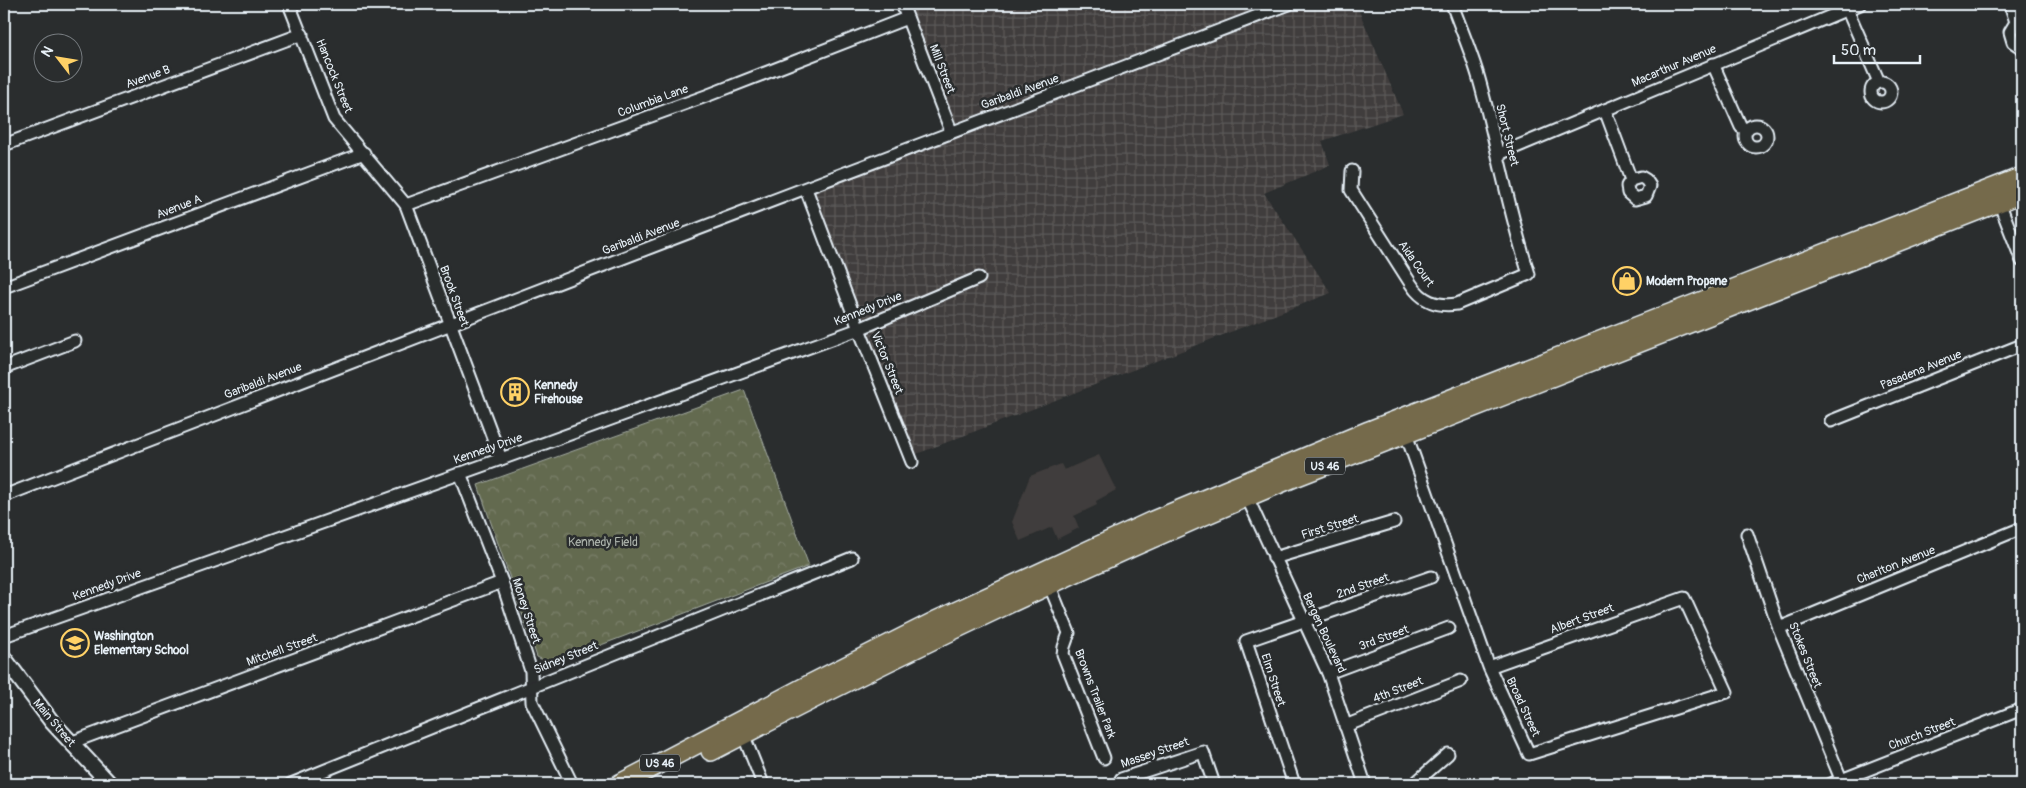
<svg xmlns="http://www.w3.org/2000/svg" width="2026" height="788" font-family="Pangolin,sans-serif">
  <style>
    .built { fill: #403d3c }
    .industrial { fill: url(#industrial-grid) }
    .forest { fill: url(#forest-crowns); stroke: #a6aea4 }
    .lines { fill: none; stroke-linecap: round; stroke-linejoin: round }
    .minor-casing { stroke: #e8f1f8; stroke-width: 15 }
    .tertiary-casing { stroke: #e8f1f8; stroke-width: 18 }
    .trunk-casing { stroke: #e8f1f8; stroke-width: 22 }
    .minor { stroke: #2a2d2e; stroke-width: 11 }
    .tertiary { stroke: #2a2d2e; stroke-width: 14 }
    .trunk { stroke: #756b4b; stroke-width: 19 }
    .labels { text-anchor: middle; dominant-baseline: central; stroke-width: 5; stroke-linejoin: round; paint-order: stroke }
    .shield { fill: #2a2d2e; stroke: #afb6bb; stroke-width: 1 }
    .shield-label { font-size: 11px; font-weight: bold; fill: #e8f1f8 }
    .street-label { font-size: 12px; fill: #e8f1f8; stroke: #2a2d2e }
    .poi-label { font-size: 12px; font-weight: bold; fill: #e8f1f8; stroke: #2a2d2e; text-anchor: start }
    .park-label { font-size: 12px; fill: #adb4ac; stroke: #2a2d2e }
  </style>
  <defs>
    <pattern id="industrial-grid" width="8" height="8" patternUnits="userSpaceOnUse" patternTransform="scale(1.25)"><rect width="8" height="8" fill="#403d3c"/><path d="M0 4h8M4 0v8" fill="none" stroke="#5c5a59"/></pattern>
    <pattern id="forest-crowns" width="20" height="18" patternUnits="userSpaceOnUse" patternTransform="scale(1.25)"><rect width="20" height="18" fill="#646a50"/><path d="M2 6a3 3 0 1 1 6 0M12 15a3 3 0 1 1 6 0" fill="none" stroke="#7a806a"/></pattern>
  </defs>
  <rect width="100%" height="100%" fill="#2a2d2e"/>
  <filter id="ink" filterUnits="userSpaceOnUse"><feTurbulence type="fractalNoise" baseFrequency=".02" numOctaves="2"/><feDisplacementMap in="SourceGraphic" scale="10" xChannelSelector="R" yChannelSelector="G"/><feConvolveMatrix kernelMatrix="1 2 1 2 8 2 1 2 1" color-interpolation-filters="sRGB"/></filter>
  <g filter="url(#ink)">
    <path class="built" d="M1099,455L1116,490L1096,501L1097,505L1074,516L1079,528L1057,539L1052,527L1020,541L1012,522L1030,476L1061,464L1064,470Z"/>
    <path class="industrial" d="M907,4H1356L1403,114L1322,141L1330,165L1264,193L1331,293L914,455L804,187L949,130Z"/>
    <path class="forest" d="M744,390L809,566L551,664L537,657L478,485Z"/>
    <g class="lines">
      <defs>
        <g id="minor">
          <path d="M289,4L334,119L406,205L501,459"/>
          <path d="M902,4L951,131"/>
          <path d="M2010,4L2016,22"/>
          <path d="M1847,9L1879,82"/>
          <path d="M2022,18L2016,22L2010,32L2013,42L2022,48"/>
          <path d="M1713,64L1741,127L1747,129"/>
          <circle cx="1881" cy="92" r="10"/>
          <path d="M1605,110L1631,180L1627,186L1628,193L1635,199L1646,196L1650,186L1646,180L1641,177L1631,180"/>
          <circle cx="1756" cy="136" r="11"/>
          <path d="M4,145L302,34"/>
          <path d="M1499,154L1860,4"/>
          <path d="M1352,171L1351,190L1411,284C1422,301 1436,307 1457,304L1529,274C1508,210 1497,144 1479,79C1472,54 1461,29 1452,4"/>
          <path d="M806,189L859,329L912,462"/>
          <path d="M1999,202L2022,261"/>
          <path d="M406,205L706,96L907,18"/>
          <path d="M4,287L364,153"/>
          <path d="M4,368L75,341"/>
          <path d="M1831,421L2022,345"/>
          <path d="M1406,434L1489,667L1529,754L1727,692L1684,598L1489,667"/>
          <path d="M460,473L502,582L531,671L532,702L572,784"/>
          <path d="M4,496C432,330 860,167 1289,4"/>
          <path d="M1247,497L1328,673L1365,784"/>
          <path d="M1747,534L1779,628L1843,784"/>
          <path d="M1274,558L1394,522"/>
          <path d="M1049,584L1069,633L1064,647L1063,654L1104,758"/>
          <path d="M1779,628L2022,528"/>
          <path d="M4,636L501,459L859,329L979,278"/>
          <path d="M1328,673L1449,628"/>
          <path d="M1345,726L1461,681"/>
          <path d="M743,734L763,784"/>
          <path d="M70,743L502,582"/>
          <path d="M291,784L852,558"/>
          <path d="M1123,784L1121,779L1203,752L1214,784"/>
          <path d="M1294,784L1246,641L1431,577"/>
          <path d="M1414,784L1448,754"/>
          <path d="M1831,784L2022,709"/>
        </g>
        <path id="tertiary" d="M4,658L52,722L110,784"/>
        <g id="trunk">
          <path d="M711,751C901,652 1094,560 1292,478L2022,193"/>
          <path d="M620,784L811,684L936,621L1153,521L1369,431L2022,177"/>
        </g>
      </defs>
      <use href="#minor" class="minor-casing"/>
      <use href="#tertiary" class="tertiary-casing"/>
      <use href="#trunk" class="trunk-casing"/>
      <use href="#minor" class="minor"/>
      <use href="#tertiary" class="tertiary"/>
      <use href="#trunk" class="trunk"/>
    </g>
  </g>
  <defs>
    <symbol id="shop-ring" viewBox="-11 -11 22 22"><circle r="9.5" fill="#2a2d2e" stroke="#ffd166" stroke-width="1.5"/><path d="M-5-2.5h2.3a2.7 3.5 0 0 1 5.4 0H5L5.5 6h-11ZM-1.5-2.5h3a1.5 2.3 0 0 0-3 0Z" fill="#ffd166"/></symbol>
    <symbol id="building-ring" viewBox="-11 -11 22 22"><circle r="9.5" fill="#2a2d2e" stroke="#ffd166" stroke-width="1.5"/><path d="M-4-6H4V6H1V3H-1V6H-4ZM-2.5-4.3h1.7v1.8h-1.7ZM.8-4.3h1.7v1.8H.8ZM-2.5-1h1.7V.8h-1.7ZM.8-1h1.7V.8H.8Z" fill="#ffd166"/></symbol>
    <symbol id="school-ring" viewBox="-11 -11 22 22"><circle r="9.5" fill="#2a2d2e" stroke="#ffd166" stroke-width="1.5"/><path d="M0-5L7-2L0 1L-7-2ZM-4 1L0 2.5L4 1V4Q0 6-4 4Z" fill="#ffd166"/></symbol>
  </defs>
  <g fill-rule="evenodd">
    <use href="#shop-ring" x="1611" y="265" width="32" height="32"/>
    <use href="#building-ring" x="499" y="376" width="32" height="32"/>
    <use href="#school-ring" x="59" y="627" width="32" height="32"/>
  </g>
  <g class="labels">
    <g class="shield">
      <rect x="1305" y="457.5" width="40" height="17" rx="4"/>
      <rect x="640" y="754.5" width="40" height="17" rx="4"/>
    </g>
    <g class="shield-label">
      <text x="1325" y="466">US 46</text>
      <text x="660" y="763">US 46</text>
    </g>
    <g class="street-label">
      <text transform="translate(1674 66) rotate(-23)">Macarthur Avenue</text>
      <text transform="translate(942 69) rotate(69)">Mill Street</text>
      <text transform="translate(334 76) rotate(68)">Hancock Street</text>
      <text transform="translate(148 77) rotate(-20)">Avenue B</text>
      <text transform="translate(1020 92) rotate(-20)">Garibaldi Avenue</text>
      <text transform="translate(653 101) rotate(-20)">Columbia Lane</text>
      <text transform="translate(1507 135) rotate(76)">Short Street</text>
      <text transform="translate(179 207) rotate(-21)">Avenue A</text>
      <text transform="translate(641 237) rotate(-21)">Garibaldi Avenue</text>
      <text transform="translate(1416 264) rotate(55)">Aida Court</text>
      <text transform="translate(454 296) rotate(70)">Brook Street</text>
      <text transform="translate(868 309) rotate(-22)">Kennedy Drive</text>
      <text transform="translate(887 363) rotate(68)">Victor Street</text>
      <text transform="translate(1921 370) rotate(-22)">Pasadena Avenue</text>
      <text transform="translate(263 381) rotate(-21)">Garibaldi Avenue</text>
      <text transform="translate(488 449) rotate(-19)">Kennedy Drive</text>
      <text transform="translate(1330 527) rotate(-17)">First Street</text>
      <text transform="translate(1896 565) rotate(-22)">Charlton Avenue</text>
      <text transform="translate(107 585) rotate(-20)">Kennedy Drive</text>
      <text transform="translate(1363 586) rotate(-19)">2nd Street</text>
      <text transform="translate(526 611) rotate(72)">Money Street</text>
      <text transform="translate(1582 619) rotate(-20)">Albert Street</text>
      <text transform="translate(1324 633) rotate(65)">Bergen Boulevard</text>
      <text transform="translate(1384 638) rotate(-20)">3rd Street</text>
      <text transform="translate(282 650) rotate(-20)">Mitchell Street</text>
      <text transform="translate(1805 655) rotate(68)">Stokes Street</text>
      <text transform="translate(566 658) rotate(-22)">Sidney Street</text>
      <text transform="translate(1273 680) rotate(72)">Elm Street</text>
      <text transform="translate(1398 690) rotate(-21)">4th Street</text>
      <text transform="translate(1095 694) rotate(69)">Browns Trailer Park</text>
      <text transform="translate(1523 707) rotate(65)">Broad Street</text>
      <text transform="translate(54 723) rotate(50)">Main Street</text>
      <text transform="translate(1922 734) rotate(-21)">Church Street</text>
      <text transform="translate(1155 753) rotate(-19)">Massey Street</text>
    </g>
    <g class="poi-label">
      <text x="1646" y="281">Modern Propane</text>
      <text x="534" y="385">Kennedy<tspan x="534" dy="14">Firehouse</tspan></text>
      <text x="94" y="636">Washington<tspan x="94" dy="14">Elementary School</tspan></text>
    </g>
    <g class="park-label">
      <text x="603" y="542">Kennedy Field</text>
    </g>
  </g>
  <rect width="2026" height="788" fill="none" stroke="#2a2d2e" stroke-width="20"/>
  <rect x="10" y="10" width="2006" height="768" fill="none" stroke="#e8f1f8" stroke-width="2" filter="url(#ink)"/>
  <g transform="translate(58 58) rotate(301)"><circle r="24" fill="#2a2d2e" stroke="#767b7f"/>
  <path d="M0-4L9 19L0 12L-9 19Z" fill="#ffd166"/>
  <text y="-8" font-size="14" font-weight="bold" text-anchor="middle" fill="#e8f1f8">N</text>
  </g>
  <path d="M1834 55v8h86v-8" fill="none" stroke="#e8f1f8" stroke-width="2.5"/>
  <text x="1841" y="55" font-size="15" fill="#e8f1f8" stroke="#2a2d2e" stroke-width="4" paint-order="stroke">50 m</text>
</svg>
